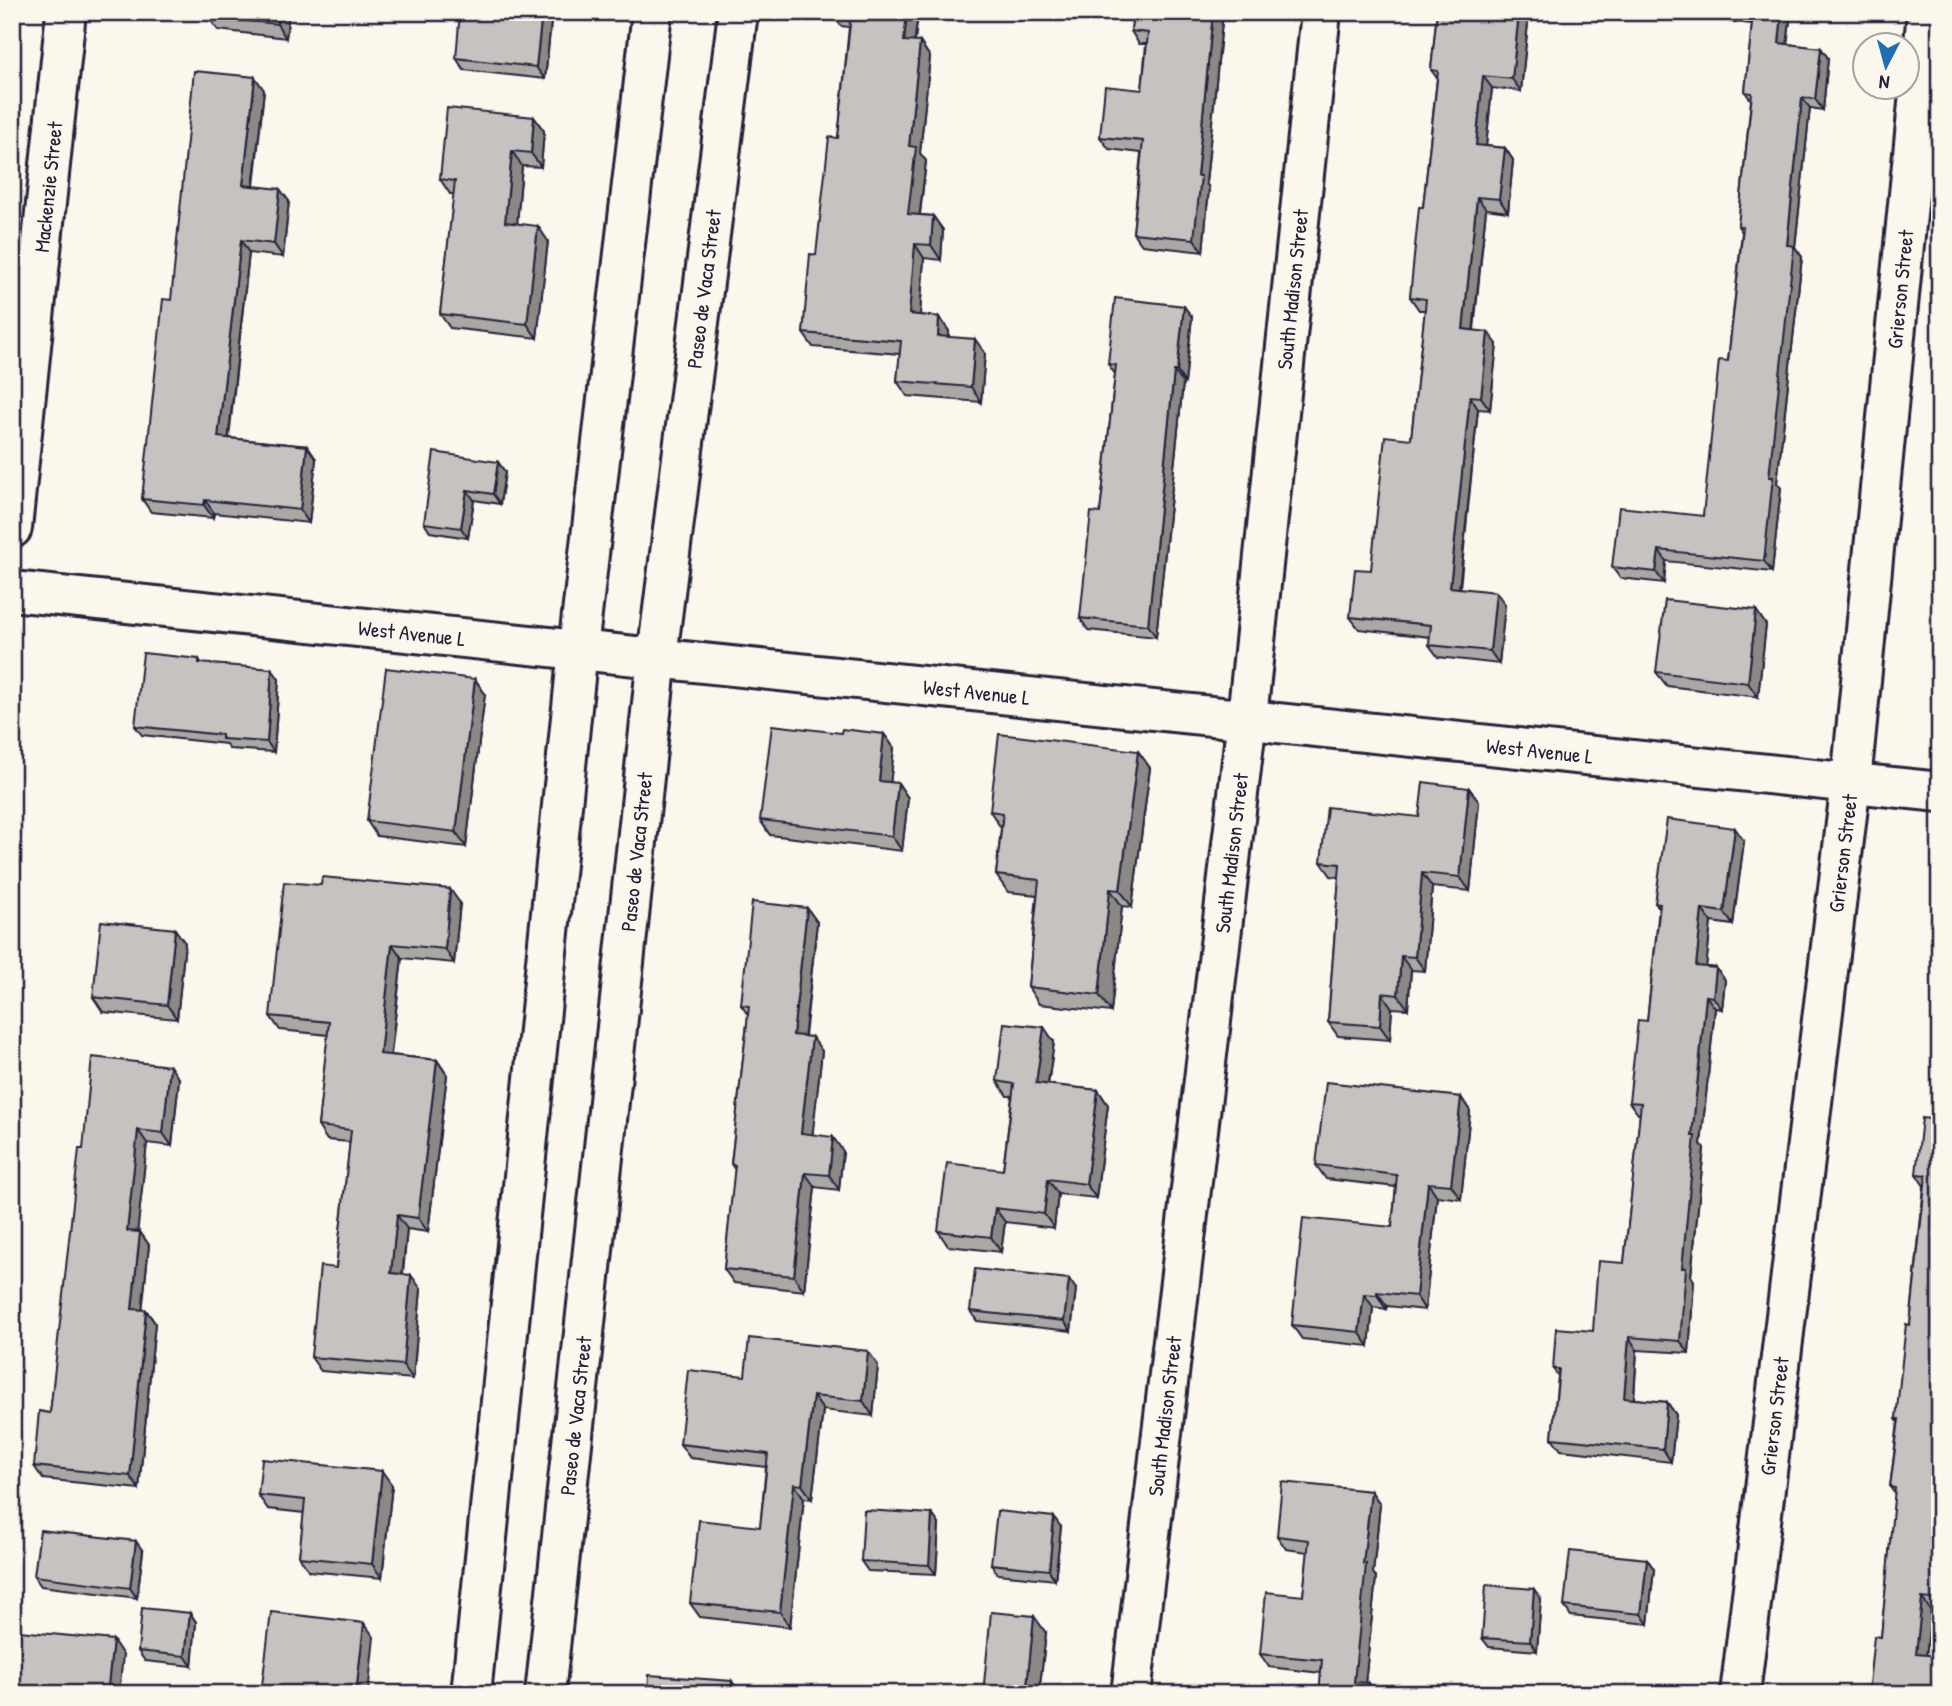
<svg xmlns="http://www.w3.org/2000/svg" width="1952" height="1706" font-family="'Patrick Hand',sans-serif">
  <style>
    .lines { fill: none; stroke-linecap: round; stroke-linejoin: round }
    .minor-casing { stroke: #22223b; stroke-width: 44 }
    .minor { stroke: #fbf7ec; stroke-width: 38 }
    .wall { fill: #aaa7a5; stroke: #22223b; stroke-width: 2 }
    .shaded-wall { fill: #8b8886; stroke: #22223b; stroke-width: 2 }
    .building { fill: #c6c2c0; stroke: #22223b; stroke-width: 2 }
    .labels { text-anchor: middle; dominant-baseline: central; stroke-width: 6; stroke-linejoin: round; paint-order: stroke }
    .street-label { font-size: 21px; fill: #22223b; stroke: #fbf7ec }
  </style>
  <rect width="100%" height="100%" fill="#fbf7ec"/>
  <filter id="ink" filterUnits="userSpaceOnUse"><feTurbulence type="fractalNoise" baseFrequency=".0143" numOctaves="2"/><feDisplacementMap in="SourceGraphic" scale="14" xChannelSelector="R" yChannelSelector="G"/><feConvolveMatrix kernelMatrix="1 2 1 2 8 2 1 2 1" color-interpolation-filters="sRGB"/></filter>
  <g filter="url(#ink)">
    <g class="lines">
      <defs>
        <g id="minor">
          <path id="s1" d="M12,528L66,12"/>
          <path id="s2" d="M12,591L1940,792"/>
          <path d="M471,1694L578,649L652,12"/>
          <path id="s3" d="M545,1694L657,657L738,12"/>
          <path id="s4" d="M1131,1694L1247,718L1321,12"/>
          <path id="s5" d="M1740,1694L1851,782L1927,12"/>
        </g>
      </defs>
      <use href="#minor" class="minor-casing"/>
      <use href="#minor" class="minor"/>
    </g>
    <g class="wall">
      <path d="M208,12H289L286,38L218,30L208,17Z"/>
      <path d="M552,12L545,79L464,70L456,58Z"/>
      <path d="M831,12H918L915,42H920L930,57L920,153L926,161L920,215L933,216L943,230L941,260L924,258L920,315L939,317L949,331V337L985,353L981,402L907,396L897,381L900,354L813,347L803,333L838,138L849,27L841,26Z"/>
      <path d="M1133,12H1223L1206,183L1209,188L1203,252L1142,245L1133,233L1141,153L1109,149L1100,137L1142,90L1146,44H1139L1131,31Z"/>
      <path d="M1437,12H1521L1528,23L1521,91L1492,88L1486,146L1505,148L1513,160L1508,212L1486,209L1474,330L1497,344L1490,410L1478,409L1460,588L1505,604L1499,664L1438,657L1429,645L1430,637L1359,629L1350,617L1371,570L1411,439L1425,310H1419L1410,297L1423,207L1437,78L1431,70Z"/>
      <path d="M1701,12H1791L1787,44L1821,48L1828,58L1823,110L1810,108L1795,247L1802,257L1777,483L1781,488L1772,572L1666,561L1664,583L1620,578L1612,567L1703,516L1728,361L1742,232L1738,226L1751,100L1745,92L1752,24L1706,19Z"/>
      <path d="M264,90L254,186L289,201L283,257L249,253L229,438L307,446L316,459L309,523L214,513L213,518L151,512L142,499L171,300Z"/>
      <path d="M534,117L544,131L541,167L522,166L517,224L548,241L537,338L450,328L440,314L454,194H450L440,179Z"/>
      <path d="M1192,317L1185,383H1183L1156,637L1088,630L1080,618L1100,513L1115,374L1108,364Z"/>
      <path d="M498,462L505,472L500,504L474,500L468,538L430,532L424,523Z"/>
      <path d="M1756,610L1766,625L1758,697L1667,686L1656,672Z"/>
      <path d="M199,659L202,664L279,679L274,752L229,749L226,744L142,735L135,726Z"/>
      <path d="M475,679L485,694L466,847L377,836L367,821Z"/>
      <path d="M841,733L884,734L894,748L890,783H898L908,798L902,851L770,835L760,820Z"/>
      <path d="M1138,751L1150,768L1132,907L1122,906L1111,1012L1039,1004L1028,987L1037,895L1008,892L996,875L1001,828L990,811Z"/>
      <path d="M1469,788L1479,802L1470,891L1432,887L1425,971L1411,970L1408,1009L1392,1008L1390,1040L1338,1036L1328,1022L1339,877L1331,876L1321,862L1419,817Z"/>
      <path d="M1744,841L1733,925L1711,922L1706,967L1716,968L1725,980L1722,1009L1715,1008L1701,1144L1704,1148L1691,1276L1694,1281L1689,1353L1637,1350L1634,1399L1667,1402L1676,1415L1671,1462L1561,1450L1552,1438L1558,1376L1553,1369L1593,1331L1624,1263L1640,1114H1638L1629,1102L1647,1021L1659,908L1655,903Z"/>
      <path d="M460,903L454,963L402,958L391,1055L437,1060L447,1075L428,1232L407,1229L403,1274L421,1289L413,1379L321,1371L311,1357L336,1268L350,1142L327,1140L318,1126L328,1035L280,1030L270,1016Z"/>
      <path d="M807,908L817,922L805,1036L822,1051L812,1135L843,1151L839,1190L815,1187L804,1291L734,1283L724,1269L735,1170L731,1164L748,1015L741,1005Z"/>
      <path d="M185,943L177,1019L103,1012L93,997Z"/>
      <path d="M1054,1042L1048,1085L1098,1090L1108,1105L1096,1198L1058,1194L1054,1228L1005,1222L1001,1252L948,1246L938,1231L1003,1170L1012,1096H1007L997,1081Z"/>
      <path d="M179,1079L172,1146L147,1143L137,1232H140L149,1245L142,1310H146L155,1323L139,1489L43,1479L34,1466L50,1413L83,1149Z"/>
      <path d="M1461,1097L1470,1111L1461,1199L1437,1196L1425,1310L1387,1306L1386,1309L1373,1307L1369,1346L1302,1339L1292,1325L1392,1227L1396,1187L1326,1179L1316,1165Z"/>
      <path d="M1940,1120V1612L1931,1611L1926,1655L1940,1694L1881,1637L1895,1494L1890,1487L1898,1422L1896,1419L1910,1325L1924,1186L1916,1174Z"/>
      <path d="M1076,1289L1071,1331L977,1321L970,1311Z"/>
      <path d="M878,1365L873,1416L823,1410L812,1499L804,1498L790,1627L700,1617L690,1603L760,1527L766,1467L690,1458L680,1444L745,1376Z"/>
      <path d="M392,1485L382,1578L309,1571L299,1557L304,1513L268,1509L258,1495Z"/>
      <path d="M1371,1491L1380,1504L1373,1573L1376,1577L1365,1683L1321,1673L1269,1667L1260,1654L1303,1596L1308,1552L1286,1549L1277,1536Z"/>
      <path d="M932,1514L939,1524L936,1574L868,1571L861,1561Z"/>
      <path d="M1061,1527L1055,1580L998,1574L991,1564Z"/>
      <path d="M143,1551L137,1598L41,1586L34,1576Z"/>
      <path d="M1647,1559L1654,1569L1648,1624L1571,1616L1564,1606Z"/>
      <path d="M1541,1599L1537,1651L1489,1647L1482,1638Z"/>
      <path d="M190,1613L196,1622L192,1666L145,1661L138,1651Z"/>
      <path d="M1046,1633L1039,1694H983Z"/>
    </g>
    <g class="shaded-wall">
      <path d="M278,12H289L286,38L277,24Z"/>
      <path d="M542,12H552L545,79L536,67Z"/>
      <path d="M907,12H918L913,55L904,41Z"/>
      <path d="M1213,12H1223L1206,183L1209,188L1203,252L1194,239L1197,176Z"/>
      <path d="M1519,12H1521L1528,23L1521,91L1512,79Z"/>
      <path d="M1782,12H1791L1786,54L1779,43Z"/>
      <path d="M920,42L930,57L920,153L926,161L918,228L908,214L909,146Z"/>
      <path d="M1821,48L1828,58L1823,110L1815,99Z"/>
      <path d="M1483,76L1492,88L1485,157L1476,145Z"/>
      <path d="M255,77L264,90L252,197L243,185Z"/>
      <path d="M1802,98L1810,108L1795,247L1802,257L1777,483L1781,488L1772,572L1764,561L1769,477L1787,245Z"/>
      <path d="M534,117L544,131L541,167L531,153Z"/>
      <path d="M1505,148L1513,160L1508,212L1499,199Z"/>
      <path d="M512,151L522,166L516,237L505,222Z"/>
      <path d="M280,189L289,201L283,257L274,244Z"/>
      <path d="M1477,197L1486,209L1472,342L1463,329Z"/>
      <path d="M933,216L943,230L941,260L931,245Z"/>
      <path d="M538,226L548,241L537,338L527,324Z"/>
      <path d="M241,240L249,253L227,450L218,437Z"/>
      <path d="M915,244L924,258L919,328L909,314Z"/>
      <path d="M1184,306L1192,317L1185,383L1177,371Z"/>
      <path d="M939,317L949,331L948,350L938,336Z"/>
      <path d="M1488,332L1497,344L1490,410L1481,397Z"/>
      <path d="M975,339L985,353L981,402L971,387Z"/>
      <path d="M1174,371L1183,383L1156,637L1148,625Z"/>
      <path d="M1470,396L1478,409L1458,599L1450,587Z"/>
      <path d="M307,446L316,459L309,523L300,510Z"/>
      <path d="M498,462L505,472L500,504L493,494Z"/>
      <path d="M467,490L474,500L468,538L461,528Z"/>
      <path d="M205,500L214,513L213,518L204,505Z"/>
      <path d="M1659,550L1666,561L1664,583L1656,572Z"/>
      <path d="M1496,592L1505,604L1499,664L1490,651Z"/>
      <path d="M1756,610L1766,625L1758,697L1748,683Z"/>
      <path d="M272,669L279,679L274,752L267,742Z"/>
      <path d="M475,679L485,694L466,847L456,832Z"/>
      <path d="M884,734L894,748L889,796L879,781Z"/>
      <path d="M1138,751L1150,768L1132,907L1120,890Z"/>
      <path d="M898,783L908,798L902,851L892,836Z"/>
      <path d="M1469,788L1479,802L1470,891L1460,877Z"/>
      <path d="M1735,828L1744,841L1733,925L1724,912Z"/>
      <path d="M1422,873L1432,887L1425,971L1415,957Z"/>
      <path d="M450,889L460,903L454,963L445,949Z"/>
      <path d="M1110,889L1122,906L1111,1012L1099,995Z"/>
      <path d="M807,908L817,922L803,1049L793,1035Z"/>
      <path d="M1702,909L1711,922L1705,978L1696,966Z"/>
      <path d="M175,929L185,943L177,1019L167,1005Z"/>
      <path d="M392,944L402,958L389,1068L380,1054Z"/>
      <path d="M1401,956L1411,970L1408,1009L1398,995Z"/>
      <path d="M1716,968L1725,980L1722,1009L1713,997Z"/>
      <path d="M1382,993L1392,1008L1390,1040L1380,1026Z"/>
      <path d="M1706,996L1715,1008L1701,1144L1704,1148L1691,1276L1694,1281L1689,1353L1680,1341L1682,1268L1692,1136Z"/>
      <path d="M1044,1027L1054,1042L1046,1098L1036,1083Z"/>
      <path d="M812,1037L822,1051L811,1148L801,1133Z"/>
      <path d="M437,1060L447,1075L428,1232L418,1218Z"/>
      <path d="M170,1066L179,1079L172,1146L163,1133Z"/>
      <path d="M1098,1090L1108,1105L1096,1198L1086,1184Z"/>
      <path d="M1461,1097L1470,1111L1461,1199L1451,1185Z"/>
      <path d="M138,1130L147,1143L136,1244L127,1231Z"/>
      <path d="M833,1137L843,1151L839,1190L829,1175Z"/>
      <path d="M805,1173L815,1187L804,1291L794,1276Z"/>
      <path d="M1048,1179L1058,1194L1054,1228L1044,1214Z"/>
      <path d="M1428,1183L1437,1196L1425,1310L1416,1296Z"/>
      <path d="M995,1208L1005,1222L1001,1252L991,1237Z"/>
      <path d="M397,1215L407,1229L401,1287L391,1273Z"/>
      <path d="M140,1232L149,1245L141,1322L132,1309Z"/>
      <path d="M411,1275L421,1289L413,1379L403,1365Z"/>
      <path d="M1069,1279L1076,1289L1071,1331L1064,1321Z"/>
      <path d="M1377,1292L1387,1306L1386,1309L1377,1295Z"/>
      <path d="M1364,1294L1373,1307L1369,1346L1359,1332Z"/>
      <path d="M146,1310L155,1323L139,1489L130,1476Z"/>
      <path d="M1629,1337L1637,1350L1633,1410L1624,1398Z"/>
      <path d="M868,1351L878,1365L873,1416L863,1401Z"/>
      <path d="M813,1396L823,1410L812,1499L802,1485Z"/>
      <path d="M1667,1402L1676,1415L1671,1462L1663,1449Z"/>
      <path d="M382,1471L392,1485L382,1578L372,1564Z"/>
      <path d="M794,1484L804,1498L790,1627L780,1612Z"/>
      <path d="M1371,1491L1380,1504L1373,1573L1376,1577L1364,1694L1354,1682L1363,1564Z"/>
      <path d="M932,1514L939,1524L936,1574L929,1565Z"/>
      <path d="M1054,1517L1061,1527L1055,1580L1049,1570Z"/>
      <path d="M136,1541L143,1551L137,1598L130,1588Z"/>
      <path d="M1647,1559L1654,1569L1648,1624L1641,1614Z"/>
      <path d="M1534,1589L1541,1599L1537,1651L1530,1641Z"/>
      <path d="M1922,1598L1931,1611L1925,1666L1916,1654Z"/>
      <path d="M190,1613L196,1622L192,1666L185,1656Z"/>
      <path d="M1034,1616L1046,1633L1039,1694H1032L1027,1686Z"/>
      <path d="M364,1623L374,1637L368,1694H356Z"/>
      <path d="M113,1640L123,1655L119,1694H107Z"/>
      <path d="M1940,1666V1694H1937Z"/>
      <path d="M732,1681L740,1694H731Z"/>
      <path d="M1368,1683L1375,1694H1367Z"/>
      <path d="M1012,1684L1019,1694H1011Z"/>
    </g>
    <g class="building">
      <path d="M208,12H278L277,24L208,17Z"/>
      <path d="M460,12H542L536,67L456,58Z"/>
      <path d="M835,12H907L904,41L920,42L909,146L916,147L908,214L933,216L931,245L915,244L909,314L939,317L938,336L975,339L971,387L897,381L901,341L803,333L810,254L816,255L829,137L838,138L851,14Z"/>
      <path d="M1133,12H1213L1197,176H1201L1194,239L1133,233L1143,141L1100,137L1105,86L1142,90L1148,33L1131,31Z"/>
      <path d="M1437,12H1519L1512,79L1483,76L1476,145L1505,148L1499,199L1477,197L1463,329L1488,332L1481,397L1470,396L1450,587L1496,592L1490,651L1429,645L1431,625L1350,617L1355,569L1371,570L1385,436L1411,439L1426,299L1410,297L1419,207H1423L1438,71L1431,70Z"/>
      <path d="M1733,12H1782L1779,43L1821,48L1815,99L1802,98L1787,245L1794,246L1769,477H1773L1764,561L1659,550L1656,572L1612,567L1619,507L1703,516L1719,360L1728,361L1743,227L1738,226L1752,93L1745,92L1753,14Z"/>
      <path d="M194,71L255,77L243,185L280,189L274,244L241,240L218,437L307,446L300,510L205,500L204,505L142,499L163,299L171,300Z"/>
      <path d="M447,108L534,117L531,153L512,151L505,222L538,226L527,324L440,314L455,181L440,179Z"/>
      <path d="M1115,298L1184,306L1177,371H1174L1148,625L1080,618L1091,512L1100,513L1116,365L1108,364Z"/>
      <path d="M434,452L498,462L493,494L467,490L461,528L424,523Z"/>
      <path d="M1665,600L1756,610L1748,683L1656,672Z"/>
      <path d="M143,653L199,659V663L272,669L267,742L222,739V735L135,726Z"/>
      <path d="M386,668L475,679L456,832L367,821Z"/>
      <path d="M772,725L841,733L842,729L884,734L879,781L898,783L892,836L760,820Z"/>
      <path d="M999,734L1138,751L1120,890L1110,889L1099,995L1028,987L1039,880L996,875L1003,813L990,811Z"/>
      <path d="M1423,782L1469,788L1460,877L1422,873L1415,957L1401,956L1398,995L1382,993L1380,1026L1328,1022L1340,864L1321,862L1327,807L1419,817Z"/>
      <path d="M1667,819L1735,828L1724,912L1702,909L1696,966L1716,968L1713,997L1706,996L1692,1136H1695L1682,1268H1686L1680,1341L1629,1337L1624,1398L1667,1402L1663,1449L1552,1438L1559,1369H1553L1556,1328L1593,1331L1598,1261L1624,1263L1641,1103L1629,1102L1638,1020L1647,1021L1660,904L1655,903Z"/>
      <path d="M322,877L450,889L445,949L392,944L380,1054L437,1060L418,1218L397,1215L391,1273L411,1275L403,1365L311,1357L320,1266L336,1268L351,1130L318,1126L329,1022L270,1016L284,882L321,885Z"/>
      <path d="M752,902L807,908L793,1035L812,1037L801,1133L833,1137L829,1175L805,1173L794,1276L724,1269L735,1165L731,1164L749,1006L741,1005Z"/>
      <path d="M101,921L175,929L167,1005L93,997Z"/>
      <path d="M1004,1023L1044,1027L1036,1083L1098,1090L1086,1184L1048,1179L1044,1214L995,1208L991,1237L938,1231L947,1163L1003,1170L1014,1084L997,1081Z"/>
      <path d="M1940,1024V1051H1937Z"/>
      <path d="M92,1057L170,1066L163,1133L138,1130L127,1231L140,1232L132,1309L146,1310L130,1476L34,1466L39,1411L50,1413L79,1149H83Z"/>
      <path d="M1326,1082L1461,1097L1451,1185L1428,1183L1416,1296L1377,1292V1295L1364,1294L1359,1332L1292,1325L1303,1218L1392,1227L1397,1175L1316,1165Z"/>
      <path d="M1922,1118L1940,1120V1600L1922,1598L1916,1654L1940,1656V1666L1937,1694H1868L1874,1636L1881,1637L1895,1488L1890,1487L1899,1419H1896L1906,1324L1910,1325L1926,1175L1916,1174Z"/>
      <path d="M975,1269L1069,1279L1064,1321L970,1311Z"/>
      <path d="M749,1338L868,1351L863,1401L813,1396L802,1485L794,1484L780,1612L690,1603L699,1520L760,1527L768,1454L680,1444L688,1370L745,1376Z"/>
      <path d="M262,1459L382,1471L372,1564L299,1557L305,1500L258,1495Z"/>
      <path d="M1282,1482L1371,1491L1363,1564H1366L1354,1682L1368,1683L1367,1694H1319L1322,1660L1260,1654L1266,1592L1303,1596L1309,1540L1277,1536Z"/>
      <path d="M864,1510L932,1514L929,1565L861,1561Z"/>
      <path d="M997,1511L1054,1517L1049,1570L991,1564Z"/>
      <path d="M40,1530L136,1541L130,1588L34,1576Z"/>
      <path d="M1570,1551L1647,1559L1641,1614L1564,1606Z"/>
      <path d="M1486,1585L1534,1589L1530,1641L1482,1638Z"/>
      <path d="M142,1608L190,1613L185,1656L138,1651Z"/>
      <path d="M271,1612L364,1623L356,1694H261Z"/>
      <path d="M991,1612L1034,1616L1027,1686L1012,1684L1011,1694H983Z"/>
      <path d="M19,1631L113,1640L107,1694H13Z"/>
      <path d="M649,1675L732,1681L731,1694H648Z"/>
    </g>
  </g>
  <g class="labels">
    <g class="street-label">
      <text stroke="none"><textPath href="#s1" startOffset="343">Mackenzie Street</textPath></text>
      <text stroke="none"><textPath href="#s3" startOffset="1414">Paseo de Vaca Street</textPath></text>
      <text stroke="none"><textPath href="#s4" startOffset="1414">South Madison Street</textPath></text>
      <text stroke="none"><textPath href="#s5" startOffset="1414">Grierson Street</textPath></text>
      <text stroke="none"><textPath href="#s2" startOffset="402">West Avenue L</textPath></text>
      <text stroke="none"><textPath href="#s2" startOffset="970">West Avenue L</textPath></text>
      <text stroke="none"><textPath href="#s2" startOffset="1536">West Avenue L</textPath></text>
      <text stroke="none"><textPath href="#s3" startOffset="847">Paseo de Vaca Street</textPath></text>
      <text stroke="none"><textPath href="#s4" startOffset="847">South Madison Street</textPath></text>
      <text stroke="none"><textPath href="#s5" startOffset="847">Grierson Street</textPath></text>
      <text stroke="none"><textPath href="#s3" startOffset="280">Paseo de Vaca Street</textPath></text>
      <text stroke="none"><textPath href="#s4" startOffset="280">South Madison Street</textPath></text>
      <text stroke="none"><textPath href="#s5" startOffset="280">Grierson Street</textPath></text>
    </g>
  </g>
  <rect width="1952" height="1706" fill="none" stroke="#fbf7ec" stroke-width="42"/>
  <rect x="21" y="21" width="1910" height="1664" fill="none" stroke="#22223b" stroke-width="2.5" filter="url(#ink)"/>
  <g transform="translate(1886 66) rotate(186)"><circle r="33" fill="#fbf7ec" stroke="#a4a2a5" stroke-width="2"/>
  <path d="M0-5L12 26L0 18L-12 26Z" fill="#1f6fb2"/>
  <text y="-10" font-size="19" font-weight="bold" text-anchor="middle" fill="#22223b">N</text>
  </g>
</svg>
